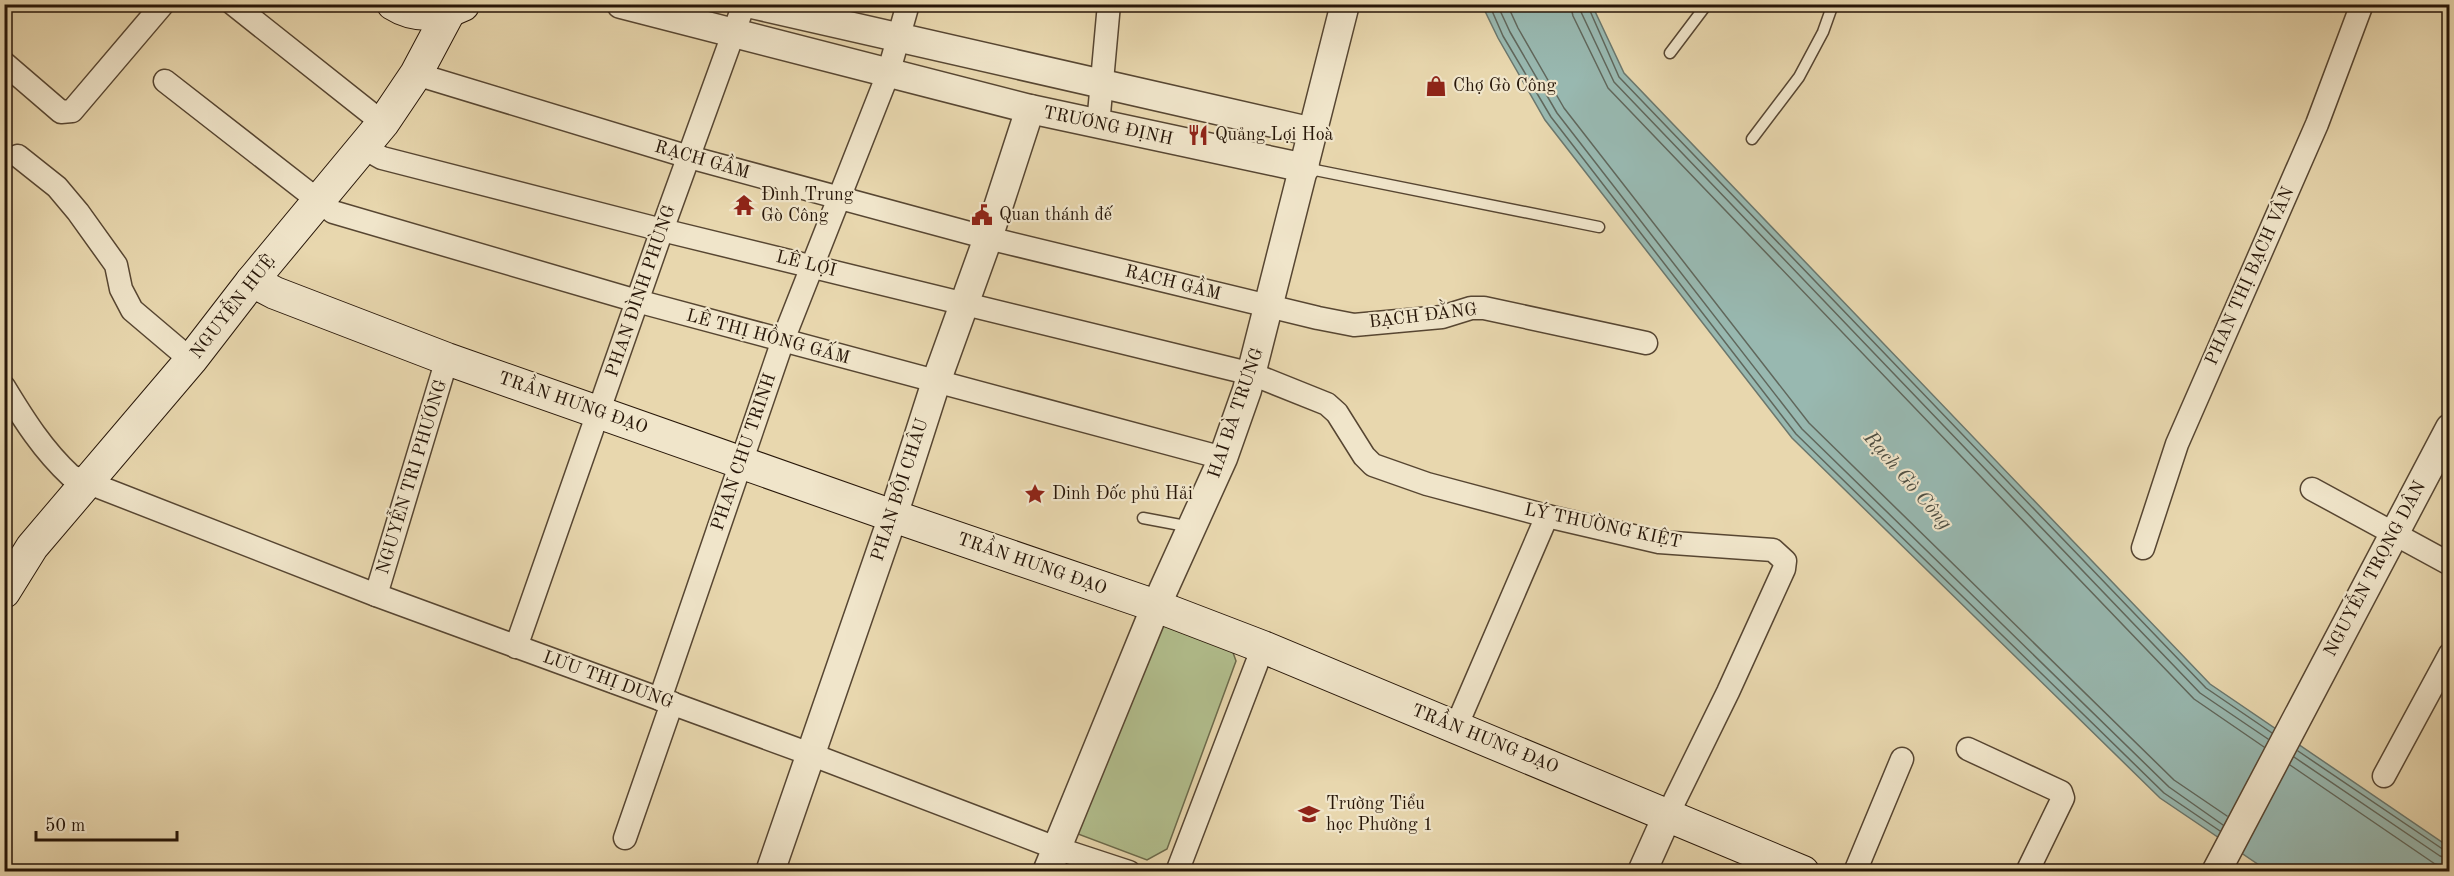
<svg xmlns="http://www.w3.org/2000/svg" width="2454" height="876" font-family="'Old Standard TT',serif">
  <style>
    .green { fill: #b2bf8e; stroke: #6c6a4b; stroke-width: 1.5 }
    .water { fill: #98b8b0; stroke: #6b776d; stroke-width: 1.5 }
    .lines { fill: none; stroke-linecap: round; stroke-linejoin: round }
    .shore { stroke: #60675c; stroke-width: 1.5 }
    .service-casing { stroke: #574632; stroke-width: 13 }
    .minor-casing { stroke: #574632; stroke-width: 25 }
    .tertiary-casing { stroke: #574632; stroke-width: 31 }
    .secondary-casing { stroke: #271608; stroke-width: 34 }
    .service { stroke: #f0e5ca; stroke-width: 10 }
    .minor { stroke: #f0e5ca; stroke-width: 22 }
    .tertiary { stroke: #f0e5ca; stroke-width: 28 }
    .secondary { stroke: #f0e5ca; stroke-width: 32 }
    .labels { text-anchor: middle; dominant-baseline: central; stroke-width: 4.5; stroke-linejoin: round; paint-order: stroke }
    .poi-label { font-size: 18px; fill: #271608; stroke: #f0e5ca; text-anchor: start }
    .street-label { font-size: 18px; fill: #271608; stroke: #f0e5ca }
    .water-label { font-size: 20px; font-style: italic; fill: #4f4f43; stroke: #f0e5ca }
  </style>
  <rect width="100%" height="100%" fill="#e8d7ae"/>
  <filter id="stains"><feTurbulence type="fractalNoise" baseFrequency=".00333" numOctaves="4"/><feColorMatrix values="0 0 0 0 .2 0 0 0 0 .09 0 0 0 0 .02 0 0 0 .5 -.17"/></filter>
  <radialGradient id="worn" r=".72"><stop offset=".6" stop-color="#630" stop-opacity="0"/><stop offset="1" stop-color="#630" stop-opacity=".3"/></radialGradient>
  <path class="green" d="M1166,617L1230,644L1236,661L1167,849L1147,860L1078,834L1071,810Z"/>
  <path class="water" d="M1482,5H1592L1624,73L2210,684L2449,847V871H2268L2160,798L1792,438L1545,120L1498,38Z"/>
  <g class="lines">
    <g class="shore">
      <path d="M1489,4L1503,36L1551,117L1796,434L2164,793L2220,831"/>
      <path d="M1497,4L1510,32L1557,113L1802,429L2169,787L2223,825"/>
      <path d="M1507,4L1518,28L1564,108L1809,423L2174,780L2227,816"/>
      <path d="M1570,4L1573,16L1608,88L2194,699L2264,747"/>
      <path d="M1579,4L1581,12L1614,82L2200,693L2268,739"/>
      <path d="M1587,4L1619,77L2206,688L2272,733"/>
      <path d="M2298,751L2444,850L2450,851"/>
      <path d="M2294,757L2440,856L2450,859"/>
      <path d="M2290,765L2435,864L2450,868"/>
    </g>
    <defs>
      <g id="service">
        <path d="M1670,53L1707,4"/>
        <path d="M1752,139L1799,77L1823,32L1833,4"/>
        <path d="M1305,168L1599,227"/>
        <path d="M1143,518L1191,527"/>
      </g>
      <g id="minor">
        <path d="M233,4L383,123"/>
        <path d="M4,63L61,112L72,111L163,4"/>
        <path d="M416,74L689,157L988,238L1318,318L1354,325L1442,317L1471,308H1484L1646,343"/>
        <path d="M165,81L333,212L637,301L1223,458"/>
        <path d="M1098,125L1109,4"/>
        <path d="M362,147L382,158L662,230L1252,374L1327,404L1337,413L1364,456L1373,465L1427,484L1547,516L1659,542L1773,550L1785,561L1784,569L1728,692L1668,814"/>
        <path d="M18,156L57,187L78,212L116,265L121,289L132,310L191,360"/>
        <path d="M4,387C24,420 43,450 71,476L376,595L810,754L1056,848L1129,872"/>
        <path d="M2312,489L2450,564"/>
        <path d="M2143,548L2177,444L2317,124L2362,4"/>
        <path d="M376,595L447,359"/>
        <path d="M516,647L662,230L744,4"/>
        <path d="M660,699L783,340L888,74L908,4"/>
        <path d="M1456,727L1547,516"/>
        <path d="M1968,749L2061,792L2063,798L2027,872"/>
        <path d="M2384,776L2450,654"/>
        <path d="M625,838L672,703"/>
        <path d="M1177,872L1263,647"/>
        <path d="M1855,872L1902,759"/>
      </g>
      <g id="tertiary">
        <path d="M621,4L1030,109L1305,168"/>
        <path d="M752,4L1313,132"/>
        <path d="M770,872L893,516L936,382L988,238L1030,109"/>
        <path d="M1047,872L1156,606L1223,458L1247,390L1345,4"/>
        <path d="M1642,872L1668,814"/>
        <path d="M2216,872L2450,428"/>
      </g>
      <g id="secondary">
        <path d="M393,4C415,18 441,16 463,5"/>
        <path d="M252,281L275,293L447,359L893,516L1156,606L1263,647L1803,872"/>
        <path d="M4,592L32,547L191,360L252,281L383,123L416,74L449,12"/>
      </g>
    </defs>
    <use href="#service" class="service-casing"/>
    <use href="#minor" class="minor-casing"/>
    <use href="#tertiary" class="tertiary-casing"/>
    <use href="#secondary" class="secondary-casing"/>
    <use href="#service" class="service"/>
    <use href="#minor" class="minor"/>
    <use href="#tertiary" class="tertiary"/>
    <use href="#secondary" class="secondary"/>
  </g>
  <defs>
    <symbol id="shop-bare" viewBox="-9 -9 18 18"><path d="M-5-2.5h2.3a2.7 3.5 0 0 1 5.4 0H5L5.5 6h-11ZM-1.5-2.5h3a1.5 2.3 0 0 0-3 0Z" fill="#8f2418" stroke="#f0e5ca" stroke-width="2.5" paint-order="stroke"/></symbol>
    <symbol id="restaurant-bare" viewBox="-9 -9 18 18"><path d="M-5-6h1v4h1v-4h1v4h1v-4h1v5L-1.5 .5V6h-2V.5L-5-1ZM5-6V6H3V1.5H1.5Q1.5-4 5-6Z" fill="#8f2418" stroke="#f0e5ca" stroke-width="2.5" paint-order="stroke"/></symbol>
    <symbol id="temple-bare" viewBox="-9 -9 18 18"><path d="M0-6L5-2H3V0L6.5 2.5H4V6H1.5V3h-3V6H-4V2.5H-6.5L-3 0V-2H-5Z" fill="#8f2418" stroke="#f0e5ca" stroke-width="2.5" paint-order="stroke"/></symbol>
    <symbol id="civic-bare" viewBox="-9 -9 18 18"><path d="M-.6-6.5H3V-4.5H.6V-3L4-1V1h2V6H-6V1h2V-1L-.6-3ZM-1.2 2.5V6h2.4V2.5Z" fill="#8f2418" stroke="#f0e5ca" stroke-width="2.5" paint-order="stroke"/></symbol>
    <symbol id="sight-bare" viewBox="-9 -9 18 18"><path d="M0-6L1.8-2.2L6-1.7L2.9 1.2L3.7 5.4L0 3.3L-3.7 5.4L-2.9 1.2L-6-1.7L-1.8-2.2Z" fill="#8f2418" stroke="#f0e5ca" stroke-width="2.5" paint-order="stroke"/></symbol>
    <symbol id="school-bare" viewBox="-9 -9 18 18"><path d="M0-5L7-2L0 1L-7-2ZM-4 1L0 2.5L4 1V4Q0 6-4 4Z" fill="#8f2418" stroke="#f0e5ca" stroke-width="2.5" paint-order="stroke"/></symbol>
  </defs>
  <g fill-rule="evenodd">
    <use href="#shop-bare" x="1421" y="71" width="30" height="30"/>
    <use href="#restaurant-bare" x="1183" y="120" width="30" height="30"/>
    <use href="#temple-bare" x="729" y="190" width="30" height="30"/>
    <use href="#civic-bare" x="967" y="200" width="30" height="30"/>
    <use href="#sight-bare" x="1020" y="479" width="30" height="30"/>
    <use href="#school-bare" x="1294" y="799" width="30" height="30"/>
  </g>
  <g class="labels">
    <g class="poi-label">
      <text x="1453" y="86">Chợ Gò Công</text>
      <text x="1215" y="135">Quảng Lợi Hoà</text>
      <text x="761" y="195">Đình Trung<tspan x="761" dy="21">Gò Công</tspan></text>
      <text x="999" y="215">Quan thánh đế</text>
      <text x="1052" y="494">Dinh Đốc phủ Hải</text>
      <text x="1326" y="804">Trường Tiểu<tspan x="1326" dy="21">học Phường 1</tspan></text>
    </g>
    <g class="street-label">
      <text transform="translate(1108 126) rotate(12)">TRƯƠNG ĐỊNH</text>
      <text transform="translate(702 160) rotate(16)">RẠCH GẦM</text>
      <text transform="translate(806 264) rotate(14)">LÊ LỢI</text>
      <text transform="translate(2250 276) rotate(-66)">PHAN THỊ BẠCH VÂN</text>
      <text transform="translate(1173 283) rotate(14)">RẠCH GẦM</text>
      <text transform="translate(641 291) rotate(-71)">PHAN ĐÌNH PHÙNG</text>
      <text transform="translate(233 307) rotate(-52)">NGUYỄN HUỆ</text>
      <text transform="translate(1423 316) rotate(-7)">BẠCH ĐẰNG</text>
      <text transform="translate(768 337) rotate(15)">LÊ THỊ HỒNG GẤM</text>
      <text transform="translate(573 403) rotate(19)">TRẦN HƯNG ĐẠO</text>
      <text transform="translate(1236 413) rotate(-71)">HAI BÀ TRƯNG</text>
      <text transform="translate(744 452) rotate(-71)">PHAN CHU TRINH</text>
      <text transform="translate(412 477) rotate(-73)">NGUYỄN TRI PHƯƠNG</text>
      <text transform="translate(900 490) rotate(-72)">PHAN BỘI CHÂU</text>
      <text transform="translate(1603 526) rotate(12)">LÝ THƯỜNG KIỆT</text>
      <text transform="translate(1032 564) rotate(19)">TRẦN HƯNG ĐẠO</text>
      <text transform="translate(2375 569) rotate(-62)">NGUYỄN TRỌNG DÂN</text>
      <text transform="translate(608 680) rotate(20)">LƯU THỊ DUNG</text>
      <text transform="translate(1485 739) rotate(22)">TRẦN HƯNG ĐẠO</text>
    </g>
    <g class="water-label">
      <text transform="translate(1907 481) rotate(49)">Rạch Gò Công</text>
    </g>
  </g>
  <rect width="2454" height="876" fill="none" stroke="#e8d7ae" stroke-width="24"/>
  <rect x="6" y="6" width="2442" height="864" fill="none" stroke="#271608" stroke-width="3"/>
  <rect x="12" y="12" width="2430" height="852" fill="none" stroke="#271608" stroke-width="1.5"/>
  <path d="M36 831v9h141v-9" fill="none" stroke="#271608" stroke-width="3"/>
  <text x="45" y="831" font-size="18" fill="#271608" stroke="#f0e5ca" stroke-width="4.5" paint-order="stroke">50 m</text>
  <rect width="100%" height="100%" filter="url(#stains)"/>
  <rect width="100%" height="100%" fill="url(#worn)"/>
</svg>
